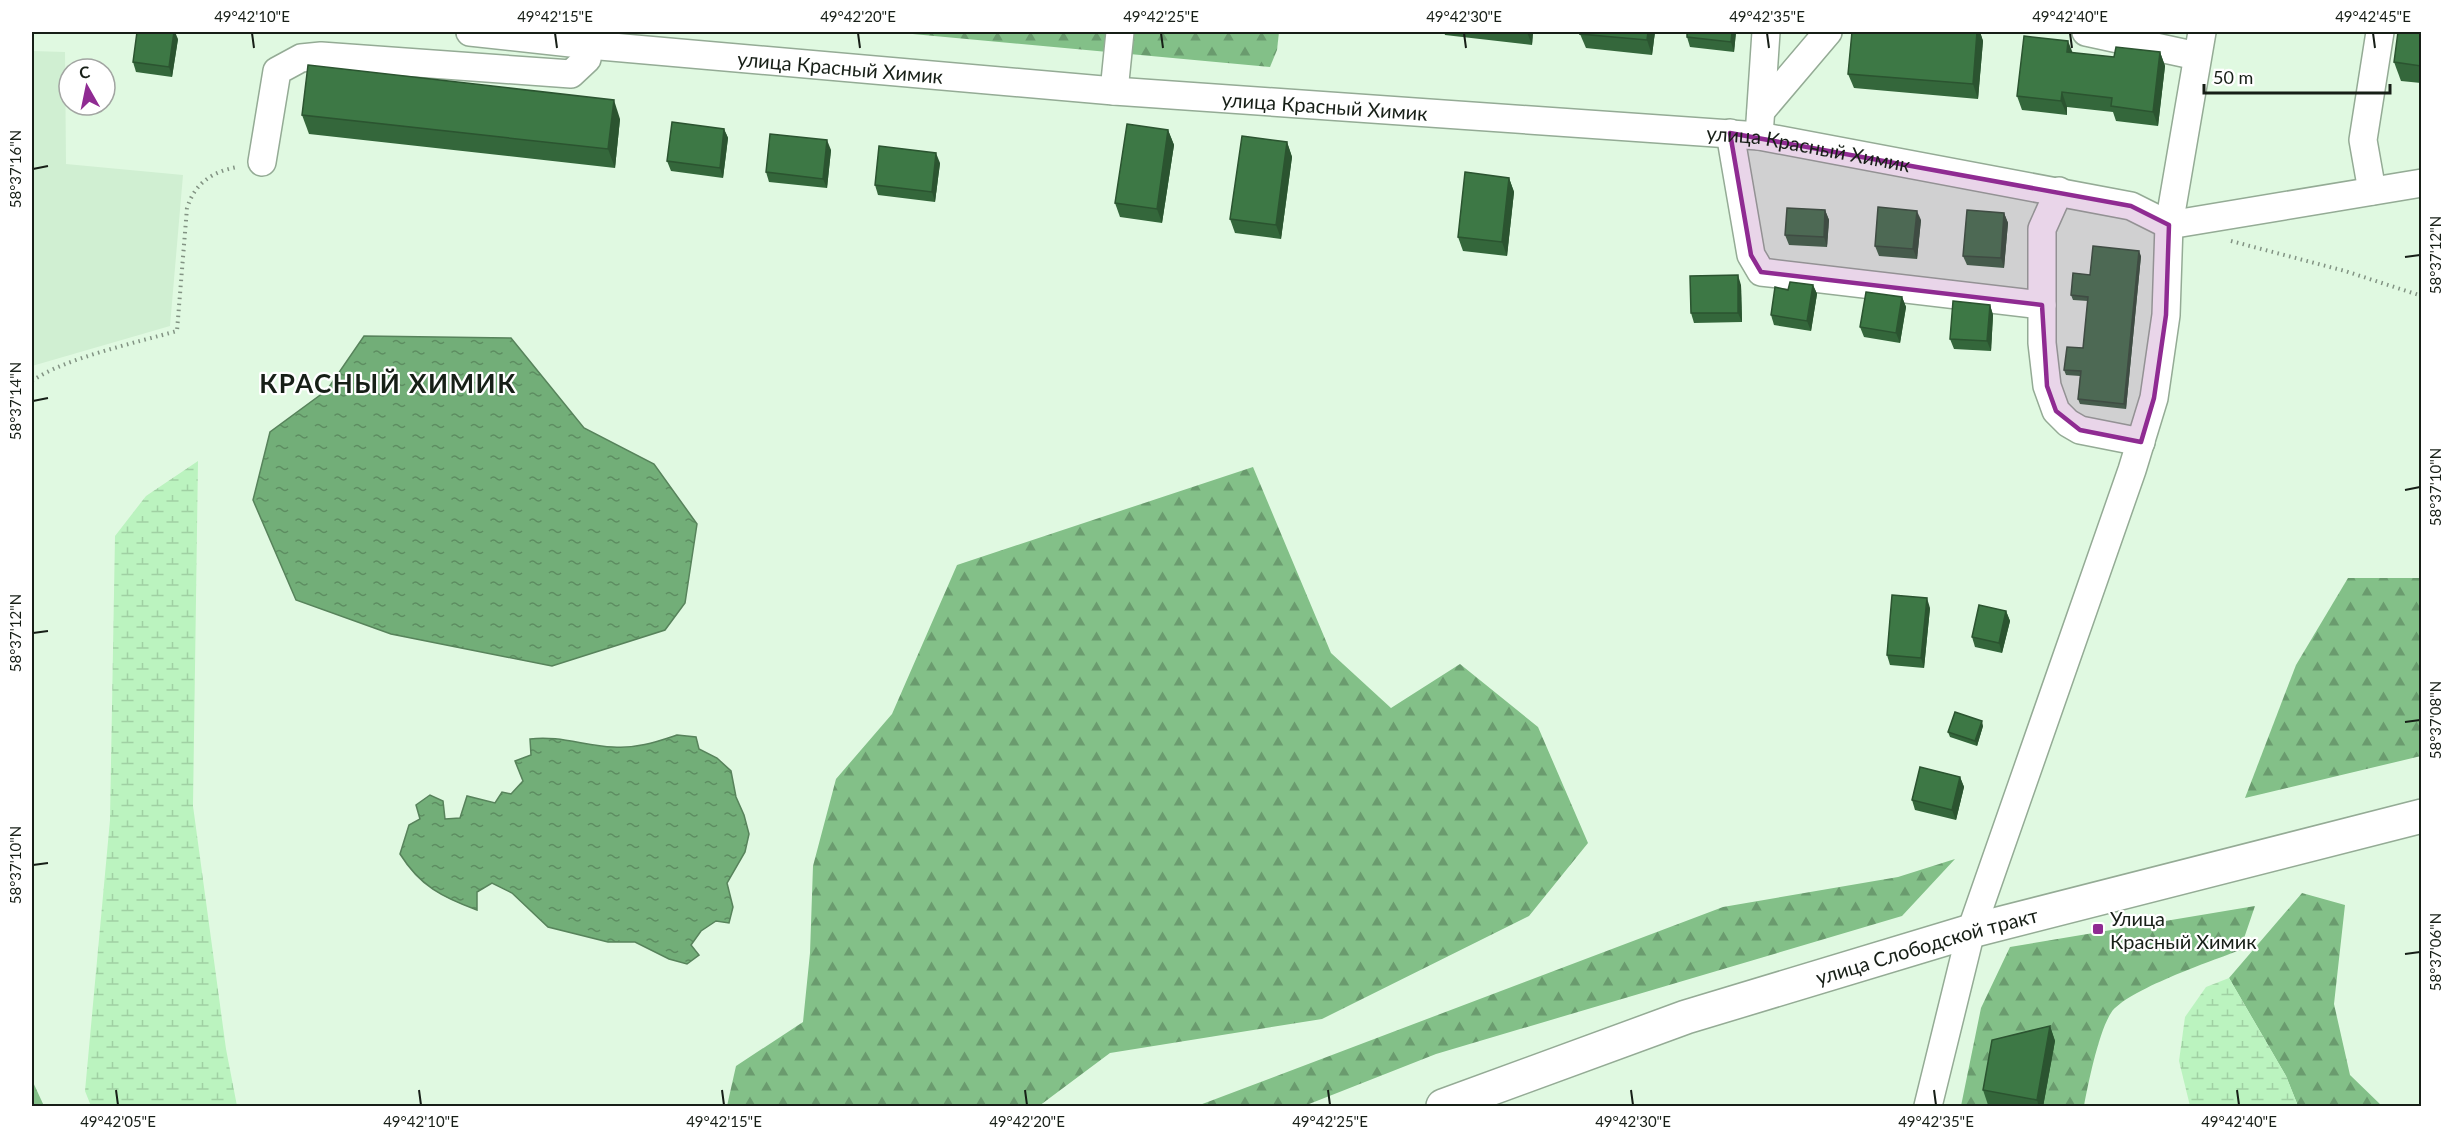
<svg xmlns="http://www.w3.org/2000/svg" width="2453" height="1138" font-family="Lato,sans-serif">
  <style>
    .built { fill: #d0efd2 }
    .forest { fill: url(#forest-firs) }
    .wetland { fill: url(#wetland-marsh) }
    .water { fill: url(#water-ripples); stroke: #57835b; stroke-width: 1.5 }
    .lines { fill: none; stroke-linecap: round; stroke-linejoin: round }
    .minor-casing { stroke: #94ab95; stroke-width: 30 }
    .major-casing { stroke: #94ab95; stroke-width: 36 }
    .path { stroke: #829383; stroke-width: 4; stroke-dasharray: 1.5 4.5; stroke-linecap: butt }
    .minor { stroke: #fff; stroke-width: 27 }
    .major { stroke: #fff; stroke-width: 33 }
    .wall { fill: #34673b }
    .shaded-wall { fill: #2b5430 }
    .building { fill: #3d7845; stroke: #2b5430; stroke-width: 1.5 }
    .marked { fill: #8f2b92; fill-opacity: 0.2; stroke: #8f2b92; stroke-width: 4.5; stroke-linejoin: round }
    .ticks { fill: none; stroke: #171f17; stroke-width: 2 }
    .poi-dot { fill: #8f2b92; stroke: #fff; stroke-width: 2 }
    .labels { text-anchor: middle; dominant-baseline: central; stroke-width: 4.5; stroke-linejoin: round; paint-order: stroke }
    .street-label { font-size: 20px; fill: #171f17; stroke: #fff }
    .poi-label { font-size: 20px; fill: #171f17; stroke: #fff; text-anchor: start }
    .district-label { font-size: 26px; font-weight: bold; letter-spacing: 1.5px; fill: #171f17; stroke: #fff }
    .neatline { fill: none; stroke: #171f17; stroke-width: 2 }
    .ticks-label { font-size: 15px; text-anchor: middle; fill: #171f17 }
  </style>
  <defs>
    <pattern id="forest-firs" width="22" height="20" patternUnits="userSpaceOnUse" patternTransform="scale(1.5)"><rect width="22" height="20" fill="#83c088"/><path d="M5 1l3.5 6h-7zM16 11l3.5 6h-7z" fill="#6a9b6e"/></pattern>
    <pattern id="wetland-marsh" width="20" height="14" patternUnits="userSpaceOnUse" patternTransform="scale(1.5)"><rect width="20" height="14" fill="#bbf3bf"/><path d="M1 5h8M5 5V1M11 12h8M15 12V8" fill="none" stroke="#a0d0a3"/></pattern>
    <pattern id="water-ripples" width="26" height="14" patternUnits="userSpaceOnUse" patternTransform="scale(1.5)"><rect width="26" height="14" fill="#72ae78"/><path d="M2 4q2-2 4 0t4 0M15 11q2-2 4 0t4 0" fill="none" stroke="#5d8d61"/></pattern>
  </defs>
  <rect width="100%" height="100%" fill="#e0f9e1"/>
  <path class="built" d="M32,51L65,52L66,164L183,175L170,326L32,366Z"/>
  <g class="forest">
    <path d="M891,32H1279L1277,50L1270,67Z"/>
    <path d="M1253,467L1331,653L1391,708L1460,664L1538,727L1588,843L1529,916L1322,1019L1110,1053L1039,1106H727L736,1066L803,1022L810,953L813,866L836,779L892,714L957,565Z"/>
    <path d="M2348,578H2421V756L2245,798L2296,665Z"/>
    <path d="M1955,859L1902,916L1436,1054L1304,1106H1197L1723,907L1898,877Z"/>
    <path d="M2302,893L2345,905L2334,1004L2350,1075L2382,1106H2298L2286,1076L2229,978Z"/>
    <path d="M2255,906L2240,950C2212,961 2126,990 2111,1013C2099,1031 2088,1084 2084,1106H1961L1981,1008L2010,947Z"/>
    <path d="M32,1080L44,1106H32Z"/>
  </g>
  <g class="wetland">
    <path d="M198,461L193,806L226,1049L237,1106H91L85,1091L110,820L115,536L146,496Z"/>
    <path d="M2229,978L2286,1076L2298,1106H2190L2179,1061L2185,1017L2206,987Z"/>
  </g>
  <g class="water">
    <path d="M364,336L511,338L584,428L654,464L697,524L685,603L665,630L552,666L391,634L296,600L253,500L270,432L327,390Z"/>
    <path d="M677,735L696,737L699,749L717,758L731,771L736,797L744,815L749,834L745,852L727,883L733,907L729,923L716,921L701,931L691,945L699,955L687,964L669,959L635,942H608L548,927L512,893L492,883L477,892V910C442,897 420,886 400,854L409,825L420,819L416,805L430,795L443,801L445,819L460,818L467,796L495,803L502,792L511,794L523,781L515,761L531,755L530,739C558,735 586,746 613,747C636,749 656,742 677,735Z"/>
  </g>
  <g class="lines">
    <defs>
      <g id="minor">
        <path id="s1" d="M470,32L589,45L1114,91L1759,136L2131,206L2169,225"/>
        <path d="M2086,32L2197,56"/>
        <path d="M1114,91L1120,32"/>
        <path d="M1761,111L1828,32"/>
        <path d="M1730,133L1751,255L1761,272L2042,305"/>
        <path d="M1759,136L1766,32"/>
        <path d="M262,162L277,71L301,58L321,56L571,74L587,59L589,45"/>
        <path d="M2059,191L2042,229V343L2047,386L2056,411L2068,423L2080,430L2141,442"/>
        <path d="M2372,191L2363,140L2380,32"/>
        <path d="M2169,225L2422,183"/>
        <path d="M1928,1106L1971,931L2132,470L2154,398L2166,315L2169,225L2202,32"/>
      </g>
      <g id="major">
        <path id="s2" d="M1443,1106L1686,1017L1971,931L2422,816"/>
      </g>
    </defs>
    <use href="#minor" class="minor-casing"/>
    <use href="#major" class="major-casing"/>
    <g class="path">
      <path d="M2231,241L2345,271L2422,296"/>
      <path d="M32,381C62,359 138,342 177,331L187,208C195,183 212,172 237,167"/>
    </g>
    <use href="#minor" class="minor"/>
    <use href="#major" class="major"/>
  </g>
  <g class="wall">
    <path d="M1444,32H1533L1532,45L1445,35Z"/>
    <path d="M1655,32L1652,55L1586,48L1580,34Z"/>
    <path d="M1687,32H1736L1734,52L1690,47L1687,37Z"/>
    <path d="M1852,32H1980L1983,41L1978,99L1854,88L1848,74Z"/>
    <path d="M2421,32V83L2401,81L2394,62Z"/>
    <path d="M178,39L172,77L136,72L133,62Z"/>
    <path d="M2160,52L2165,66L2158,126L2116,121L2113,112L2067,107V115L2022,110L2017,96L2114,57Z"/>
    <path d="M302,115L620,119L615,168L309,134Z"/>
    <path d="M724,129L728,138L723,178L671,171L667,161Z"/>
    <path d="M1168,130L1174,145L1162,223L1120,217L1115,203Z"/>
    <path d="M1287,142L1292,157L1281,239L1235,233L1230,219Z"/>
    <path d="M831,150L827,188L769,182L766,172Z"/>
    <path d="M940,163L935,202L878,195L875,185Z"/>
    <path d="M1509,178L1514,192L1507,256L1463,251L1458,237Z"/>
    <path d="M1825,210L1829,220L1827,247L1789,245L1785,235Z"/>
    <path d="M2004,213L2008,223L2004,268L1967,265L1963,256Z"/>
    <path d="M1921,220L1917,259L1879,256L1875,246Z"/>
    <path d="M2141,256L2126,409L2080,404L2078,399L2080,376L2066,375L2064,370L2083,348L2088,301L2073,300L2071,295L2090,275Z"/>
    <path d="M1741,285L1742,322L1694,323L1691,313Z"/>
    <path d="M1813,285L1817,294L1811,331L1774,325L1771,315L1788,290Z"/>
    <path d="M1902,297L1906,307L1900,343L1864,337L1860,327Z"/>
    <path d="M1990,305L1993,315L1991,351L1954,349L1950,339Z"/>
    <path d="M1930,608L1924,668L1890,665L1887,655Z"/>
    <path d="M2006,611L2010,621L2002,653L1975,647L1972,637Z"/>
    <path d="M1983,726L1977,746L1950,737L1948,732Z"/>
    <path d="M1960,777L1964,787L1956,820L1915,810L1912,800Z"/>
    <path d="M2050,1026L2055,1041L2043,1107H1998L1988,1105L1983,1090Z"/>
  </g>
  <g class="shaded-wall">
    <path d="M174,32H175L178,39L172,77L169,67Z"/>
    <path d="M1527,32H1533L1532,45Z"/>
    <path d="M1648,32H1655L1652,55L1647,40Z"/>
    <path d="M1732,32H1736L1734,52L1731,42Z"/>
    <path d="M1977,32H1980L1983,41L1978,99L1973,84Z"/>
    <path d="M2068,41L2074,56L2067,52Z"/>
    <path d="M2160,52L2165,66L2158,126L2153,112Z"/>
    <path d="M2062,92L2067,107V115L2061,101Z"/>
    <path d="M614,100L620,119L615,168L608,149Z"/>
    <path d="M724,129L728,138L723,178L720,168Z"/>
    <path d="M1168,130L1174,145L1162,223L1157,209Z"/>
    <path d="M827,140L831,150L827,188L823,179Z"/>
    <path d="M1287,142L1292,157L1281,239L1276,225Z"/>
    <path d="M936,153L940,163L935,202L932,192Z"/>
    <path d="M1509,178L1514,192L1507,256L1502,242Z"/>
    <path d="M1825,210L1829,220L1827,247L1824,237Z"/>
    <path d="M1917,211L1921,220L1917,259L1913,249Z"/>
    <path d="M2004,213L2008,223L2004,268L2001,258Z"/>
    <path d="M2139,251L2141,256L2126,409L2124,404Z"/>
    <path d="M1738,275L1741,285L1742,322L1738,313Z"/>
    <path d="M1813,285L1817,294L1811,331L1807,321Z"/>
    <path d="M1902,297L1906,307L1900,343L1896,333Z"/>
    <path d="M1990,305L1993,315L1991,351L1987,341Z"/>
    <path d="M1927,598L1930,608L1924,668L1921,658Z"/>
    <path d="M2006,611L2010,621L2002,653L1999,643Z"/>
    <path d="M1982,721L1983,726L1977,746L1975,741Z"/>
    <path d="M1960,777L1964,787L1956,820L1952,810Z"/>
    <path d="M2050,1026L2055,1041L2043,1107H2039L2037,1100Z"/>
  </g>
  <g class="building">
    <path d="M137,32H174L169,67L133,62Z"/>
    <path d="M1581,32H1648L1647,40L1580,34Z"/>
    <path d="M1687,32H1732L1731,42L1687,37Z"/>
    <path d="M1852,32H1977L1973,84L1848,74Z"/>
    <path d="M2398,32H2421V66L2394,62Z"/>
    <path d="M2024,36L2068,41L2067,52L2114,57L2116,47L2160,52L2153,112L2111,106L2112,98L2062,92L2061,101L2017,96Z"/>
    <path d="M308,65L614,100L608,149L302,115Z"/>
    <path d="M672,122L724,129L720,168L667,161Z"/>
    <path d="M1127,124L1168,130L1157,209L1115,203Z"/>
    <path d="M770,134L827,140L823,179L766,172Z"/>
    <path d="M1242,136L1287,142L1276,225L1230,219Z"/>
    <path d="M879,146L936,153L932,192L875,185Z"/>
    <path d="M1465,172L1509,178L1502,242L1458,237Z"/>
    <path d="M1878,207L1917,211L1913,249L1875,246Z"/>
    <path d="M1787,208L1825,210L1824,237L1785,235Z"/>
    <path d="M1967,210L2004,213L2001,258L1963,256Z"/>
    <path d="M2093,246L2139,251L2124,404L2078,399L2081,371L2064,370L2067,347L2083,348L2088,297L2071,295L2073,273L2090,275Z"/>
    <path d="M1738,275V313H1691L1690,276Z"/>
    <path d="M1790,282L1813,285L1807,321L1771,315L1775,287L1788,290Z"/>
    <path d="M1866,292L1902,297L1896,333L1860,327Z"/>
    <path d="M1953,301L1990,305L1987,341L1950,339Z"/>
    <path d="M1892,595L1927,598L1921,658L1887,655Z"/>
    <path d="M1979,605L2006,611L1999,643L1972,637Z"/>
    <path d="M1955,712L1982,721L1975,741L1948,732Z"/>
    <path d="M1920,767L1960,777L1952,810L1912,800Z"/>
    <path d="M2050,1026L2037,1100L1983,1090L1992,1040Z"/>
  </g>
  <path class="marked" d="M1730,133L2131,206L2169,225L2166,315L2154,398L2141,442L2080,430L2056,411L2047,386L2042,305L1761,272L1751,255Z"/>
  <path class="ticks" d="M252,33L254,48M555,33L557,48M858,33L860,48M1161,33L1163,48M1464,33L1466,48M1767,33L1769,48M2070,33L2072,48M2373,33L2375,48M33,169L48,166M2405,257L2420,255M33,401L48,398M2405,490L2420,487M33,633L48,631M2405,722L2420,720M33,865L48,863M2405,954L2420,952M116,1090L118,1105M419,1090L421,1105M722,1090L724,1105M1025,1090L1027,1105M1328,1090L1330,1105M1631,1090L1633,1105M1934,1090L1936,1105M2237,1090L2239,1105"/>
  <rect class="poi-dot" x="2092" y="923" width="12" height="12" rx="3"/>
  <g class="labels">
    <g class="street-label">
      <text stroke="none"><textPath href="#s1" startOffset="372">улица Красный Химик</textPath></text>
      <text stroke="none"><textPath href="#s1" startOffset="858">улица Красный Химик</textPath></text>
      <text stroke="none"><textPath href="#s1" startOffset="1344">улица Красный Химик</textPath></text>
      <text stroke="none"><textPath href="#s2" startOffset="510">улица Слободской тракт</textPath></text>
    </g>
    <g class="poi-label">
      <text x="2110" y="918">Улица<tspan x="2110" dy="23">Красный Химик</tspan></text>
    </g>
    <g class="district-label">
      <text x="388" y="383">КРАСНЫЙ ХИМИК</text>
    </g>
  </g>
  <rect width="2453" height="1138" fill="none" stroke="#ffffff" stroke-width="66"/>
  <g transform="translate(87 87) rotate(351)"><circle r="28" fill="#ffffff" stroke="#a2a5a2" stroke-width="1.5"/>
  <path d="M0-4.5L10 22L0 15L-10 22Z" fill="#8f2b92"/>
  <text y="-9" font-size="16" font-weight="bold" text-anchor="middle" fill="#171f17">С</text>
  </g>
  <path d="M2204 84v9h186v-9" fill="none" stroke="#171f17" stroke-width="3"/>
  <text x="2213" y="84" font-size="18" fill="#171f17" stroke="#ffffff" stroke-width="4.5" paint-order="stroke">50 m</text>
  <rect x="33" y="33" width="2387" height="1072" class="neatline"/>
  <g class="ticks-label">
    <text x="252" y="22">49°42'10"E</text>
    <text x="555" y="22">49°42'15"E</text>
    <text x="858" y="22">49°42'20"E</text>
    <text x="1161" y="22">49°42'25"E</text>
    <text x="1464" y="22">49°42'30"E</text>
    <text x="1767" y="22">49°42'35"E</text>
    <text x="2070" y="22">49°42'40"E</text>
    <text x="2373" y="22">49°42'45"E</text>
    <text transform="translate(16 169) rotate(-90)" y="5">58°37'16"N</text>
    <text transform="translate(2436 255) rotate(-90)" y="5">58°37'12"N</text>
    <text transform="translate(16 401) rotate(-90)" y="5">58°37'14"N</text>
    <text transform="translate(2436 487) rotate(-90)" y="5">58°37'10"N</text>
    <text transform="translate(16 633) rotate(-90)" y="5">58°37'12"N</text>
    <text transform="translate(2436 720) rotate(-90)" y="5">58°37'08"N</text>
    <text transform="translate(16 865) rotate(-90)" y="5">58°37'10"N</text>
    <text transform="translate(2436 952) rotate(-90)" y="5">58°37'06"N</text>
    <text x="118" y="1127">49°42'05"E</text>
    <text x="421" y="1127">49°42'10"E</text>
    <text x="724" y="1127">49°42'15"E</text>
    <text x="1027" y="1127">49°42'20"E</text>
    <text x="1330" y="1127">49°42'25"E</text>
    <text x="1633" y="1127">49°42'30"E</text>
    <text x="1936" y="1127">49°42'35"E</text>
    <text x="2239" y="1127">49°42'40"E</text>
  </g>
</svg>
